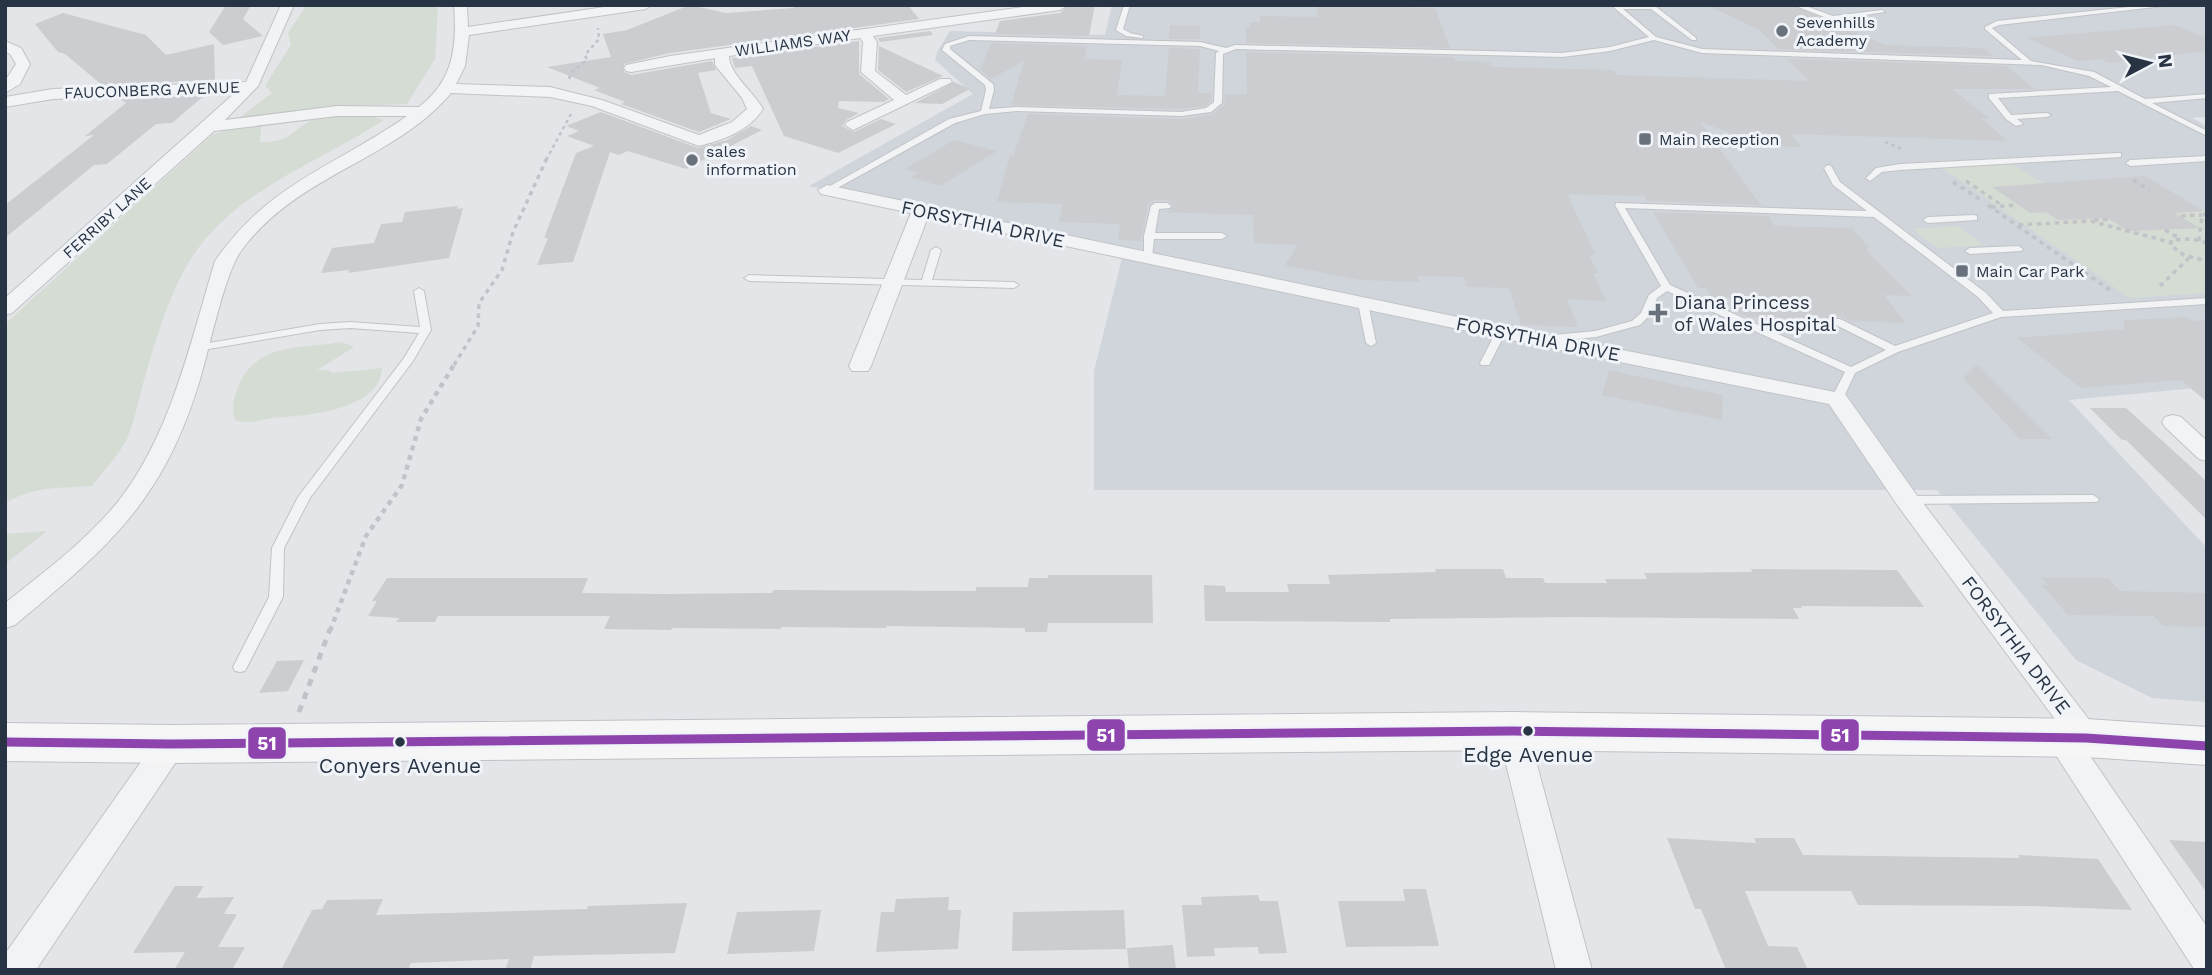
<svg xmlns="http://www.w3.org/2000/svg" width="2212" height="975" font-family="'Work Sans',sans-serif">
  <style>
    .built { fill: #d0d5db }
    .green { fill: #d4dcd3 }
    .building { fill: #cbcdd0 }
    .lines { fill: none; stroke-linecap: round; stroke-linejoin: round }
    .service-casing { stroke: #c1c3c6; stroke-width: 2 }
    .minor-casing { stroke: #c1c3c6; stroke-width: 2 }
    .primary-casing { stroke: #bfc2c6; stroke-width: 2 }
    .path-far3 { stroke: #c1c3c8; stroke-width: 2.5; stroke-dasharray: 3.5 3.5; stroke-linecap: butt }
    .path-far2 { stroke: #c1c3c8; stroke-width: 3.5; stroke-dasharray: 4.5 4.5; stroke-linecap: butt }
    .path-far1 { stroke: #c1c3c8; stroke-width: 4.5; stroke-dasharray: 5 5; stroke-linecap: butt }
    .path { stroke: #c1c3c8; stroke-width: 5; stroke-dasharray: 7 7; stroke-linecap: butt }
    .service { fill: #f2f3f5; fill-rule: evenodd }
    .minor { fill: #f2f3f5; fill-rule: evenodd }
    .primary { fill: #f6f6f7; fill-rule: evenodd }
    .bus-1-casing { stroke: #f0f4f8; stroke-width: 14 }
    .bus-1 { stroke: #8e44ad; stroke-width: 9 }
    .poi-dot { fill: #69717d; stroke: #f0f4f8; stroke-width: 2.5 }
    .bus-dot { fill: #283343; stroke: #f0f4f8; stroke-width: 2.5 }
    .labels { text-anchor: middle; dominant-baseline: central; stroke-width: 6; stroke-linejoin: round; paint-order: stroke }
    .far-poi-label { font-size: 16px; fill: #283343; stroke: #f0f4f8; text-anchor: start }
    .far-street-label { font-size: 16px; fill: #283343; stroke: #f0f4f8 }
    .street-label { font-size: 19px; fill: #283343; stroke: #f0f4f8 }
    .poi-label { font-size: 19px; fill: #283343; stroke: #f0f4f8; text-anchor: start }
    .near-bus-label { font-size: 21px; fill: #283343; stroke: #f0f4f8 }
    .line-badge { stroke: #f0f4f8; stroke-width: 2.5 }
    .badge-label { font-size: 19px; text-anchor: middle; font-weight: bold; fill: #fff }
  </style>
  <rect width="100%" height="100%" fill="#e3e5e8"/>
  <path class="built" d="M1112,5H2207V117L2192,118L2207,126V387L2069,400L2207,548V702L2152,698L2076,660L1937,490H1094V371L1123,254L809,186L973,94L935,60L938,50L950,31L1105,35Z"/>
  <g class="green">
    <path d="M303,5H438L435,59L407,104L327,107L298,110L275,118L239,121L240,117L272,93L265,86L291,45L288,33L304,9Z"/>
    <path d="M349,116L376,117L384,120C326,158 253,184 207,237C174,275 159,330 145,377C139,396 136,416 129,434C122,452 104,470 92,486C64,488 29,486 5,504V324L212,135L233,128L261,126L260,142C290,142 288,134 310,121C320,115 338,117 349,116Z"/>
    <path d="M2013,164L2095,216L2207,210V293L2130,298L1942,168Z"/>
    <path d="M1958,226L1984,245L1938,248L1912,229Z"/>
    <path d="M341,342L354,347L317,370H328L333,373L382,368C380,408 314,415 283,417C265,417 252,426 235,420C231,407 234,395 240,383C258,342 304,349 341,342Z"/>
    <path d="M47,531L5,564V534Z"/>
  </g>
  <g class="building">
    <path d="M226,5H251L243,19L263,36L223,45L209,32Z"/>
    <path d="M690,5L726,13L794,8L793,5H908L919,19L670,53L624,64V72L631,75L712,61L716,70L698,73L711,113L731,119L699,132L621,104L625,102L594,90L600,88L547,67L611,57L603,34L627,30Z"/>
    <path d="M1068,5H1095L1089,36L995,34L1000,21L1060,13Z"/>
    <path d="M1316,5L1435,8L1450,48L1246,43V27H1250V22H1260V16L1318,17Z"/>
    <path d="M1707,5H1791L1831,22H1839V25L1885,45L1983,48L1994,56L1778,49L1759,30Z"/>
    <path d="M63,13L146,35L166,55L214,44L215,80L102,85L65,54L58,52L35,24Z"/>
    <path d="M1170,25L1200,26V39H1169Z"/>
    <path d="M2174,25L2207,38V51L2108,63L2101,59L2078,61L2027,38Z"/>
    <path d="M930,31L933,35L880,42L878,38Z"/>
    <path d="M859,41V74L889,99L884,102L839,101L838,108L859,113L846,120L842,126L854,132L881,119L896,124L838,153L784,136L752,66L735,68L732,58Z"/>
    <path d="M991,43L1087,46L1084,59L1122,60L1117,95L1165,96L1169,48L1200,49L1198,93H1212L1211,101L1205,106L1181,109L1011,105L1024,61L991,79L980,70Z"/>
    <path d="M879,46L943,76L906,92L878,70Z"/>
    <path d="M1246,52L1454,57L1455,61L1490,62L1492,67L1614,70L1617,75L1809,81L1787,59L2006,66L2035,89H1952L1990,119H1982L2008,141L1791,134L1801,147L1766,146L1700,122L1761,205L1647,201L1644,196L1567,194L1596,255H1589L1598,273H1593L1606,301L1567,299L1578,327L1521,325L1509,288L1467,287L1464,277L1418,276L1419,282L1359,280L1285,265L1298,245L1254,243L1253,215L1161,212L1170,211L1174,205L1167,200H1155L1148,205L1141,241L1118,240L1120,224L1059,222L1062,204L997,202L1010,155L1013,156L1028,114L1181,119L1211,115L1224,105L1225,94H1247Z"/>
    <path d="M954,82L970,89L942,104L915,103Z"/>
    <path d="M205,95L172,123L156,124L107,164L94,165L5,238V205L94,135L85,136L126,103L120,99Z"/>
    <path d="M601,112L698,148L727,140L751,126L762,130L686,169L628,151L619,155L610,152L573,262L537,265L548,238H544L576,153L594,146L567,136L579,131L566,126Z"/>
    <path d="M954,140L997,151L940,186L910,177L918,173L905,169Z"/>
    <path d="M2145,176L2204,211L2174,213L2200,228L2129,231L2107,218L2058,220L2046,212L2030,213L1992,187Z"/>
    <path d="M458,206L457,209L463,208L449,258L348,273L349,270L321,273L332,248L374,243L381,224L402,222L405,212Z"/>
    <path d="M1653,212L1768,216L1775,226L1852,228L1869,247L1866,250L1912,296L1884,295L1906,323L1850,321L1840,316H1832L1829,320L1748,317L1739,313L1729,297H1712L1706,288H1698Z"/>
    <path d="M2187,317L2192,321L2207,320V402L2181,380L2081,388L2017,338L2124,329V320Z"/>
    <path d="M1977,364L2052,439H2020L1963,378Z"/>
    <path d="M1609,370L1723,395L1722,420L1602,395Z"/>
    <path d="M2090,408H2126L2189,465L2207,482V520L2126,440H2122Z"/>
    <path d="M1435,569H1503L1506,578H1543L1545,583H1607L1605,579H1647L1644,573L1752,572L1751,569L1897,570L1924,607L1801,606L1802,608H1793L1799,619L1575,617L1390,619V622L1205,621L1204,585L1225,586L1226,592H1289L1287,584H1330L1328,575L1436,572Z"/>
    <path d="M1048,575H1152L1153,623H1048L1047,632H1025V628L887,626L886,628L781,627V629L672,628L671,630L604,629L610,616H438L435,622H396L399,618L368,616L377,601H372L387,578H588L582,593L666,594L772,593L773,590L976,591V587H1028L1029,578H1048Z"/>
    <path d="M2042,578H2108L2120,591L2207,593V627L2163,626L2154,616L2068,615L2042,585H2048Z"/>
    <path d="M304,660L288,691L259,693L277,661Z"/>
    <path d="M1667,838L1756,843L1754,838H1794L1803,855L2020,858L2018,855L2098,859L2132,910L2032,906L1858,905L1851,891H1745L1768,946L1797,947L1808,970H1726L1701,909H1695Z"/>
    <path d="M2169,840L2207,842V893Z"/>
    <path d="M175,886H204L196,898L234,897L224,914H237L218,947H245L232,970H174L185,952L133,953Z"/>
    <path d="M1403,889H1426L1439,946L1346,947L1338,901H1405Z"/>
    <path d="M1258,895L1260,901H1278L1287,953L1259,954L1258,947L1214,948L1215,956L1187,957L1182,905H1202L1201,897Z"/>
    <path d="M949,897L948,910H961L958,949L876,952L881,912H894L896,899Z"/>
    <path d="M383,899L376,915L587,909L588,906L687,903L675,953L534,956L530,970H505L509,959L411,963L408,970H281L312,910L322,909L327,900Z"/>
    <path d="M821,910L814,951L727,954L737,912Z"/>
    <path d="M1124,910L1126,949L1012,951L1013,912Z"/>
    <path d="M1173,945L1176,970H1129L1127,948Z"/>
  </g>
  <g class="lines">
    <defs>
      <g id="service">
        <path d="M1124,5H1130L1123,29L1130,33L1143,36V38L1126,36L1116,30Z"/>
        <path d="M1611,5L1655,6L1696,38V40H1692L1651,9H1623L1656,37L1702,49L2022,60L1985,29V27L1997,21L2148,5H2172L1999,25L1992,28L2031,61L2094,72L2145,99L2207,94V98L2152,103L2207,131V136L2118,91L1998,98L2011,115L2047,113L2051,115L2047,117L2017,119L2023,124L2016,126L2006,119L1989,98V94L2111,87L2089,76L2041,65L1702,53L1654,40L1610,51L1562,57L1236,49L1223,54L1222,103L1211,112L1181,116L1017,111L985,114L955,123L830,192L823,190L949,119L981,111L986,90L985,85L942,50L945,44L969,36L1200,42L1226,48L1235,45L1562,53L1610,47L1649,37ZM969,40L1200,46L1219,51L1216,53L1214,102L1206,108L1181,112L1017,107L989,109L994,90L993,84L950,49V46Z"/>
        <path d="M1793,5H1803L1833,16L1882,10L1885,12L1832,20Z"/>
        <path d="M2118,153H2121V157L1900,170L1882,172L1870,181L1866,178L1876,168L1900,164Z"/>
        <path d="M2207,156V161L2130,166L2126,163L2130,160Z"/>
        <path d="M1828,165L1831,166L1840,182L1986,293L2003,311L2207,298V304L2001,317L1898,352L1855,373L1843,399L1837,402L1831,399L1845,372L1667,291L1657,298L1651,314L1640,325L1596,337L1544,342L1539,339L1544,336L1595,331L1632,321L1641,313L1649,295L1661,286L1615,205L1616,203L1867,211L1833,185L1824,168ZM1625,208L1874,217L1978,297L1993,313L1895,346L1840,319H1832V323L1886,350L1851,367L1670,285Z"/>
        <path d="M1167,203L1171,206L1170,208L1159,209L1155,233H1222L1227,236L1222,239H1154L1152,257L1150,259H1144V236L1151,206L1155,203Z"/>
        <path d="M1974,215L1977,216V220L1928,223L1923,220L1928,217Z"/>
        <path d="M2018,246L2023,249L2021,251L1970,254L1965,251L1970,248Z"/>
        <path d="M936,247L941,250L932,280L1014,282L1019,285L1014,288L749,281L744,278L749,275L922,280L931,250Z"/>
        <path d="M419,288L424,291L431,330L413,361L310,498L284,548L283,597L245,671L240,672L235,671L233,667L269,597L272,548L298,497L404,358L419,333L350,328L320,330L197,351L192,348L197,345L320,324L350,322L420,327L414,291Z"/>
        <path d="M1363,300L1368,303L1376,343L1371,346L1366,343L1358,303Z"/>
        <path d="M1501,329L1506,332L1490,363L1489,365H1481L1480,363L1496,332Z"/>
        <path d="M2093,495L2099,499L2097,502L1907,504L1901,500L1907,496Z"/>
      </g>
      <g id="minor">
        <path d="M281,5H294L258,86L225,120L337,106L419,107C454,80 457,46 454,5H467L468,27L618,5H652L646,9L469,35L465,66L456,84L550,87L602,100L699,135L732,122L747,109L742,98L715,65V58L631,72L626,71L624,68L626,65L670,56L1037,5L1066,6L1060,10L873,36L877,42L875,71L906,95L940,79H950L952,82L853,130L845,125L847,122L894,100L861,72L863,42L860,38L729,56C729,74 754,92 763,109C749,131 723,140 699,146L592,106L550,97L451,93C394,161 297,174 241,251C223,277 209,352 198,386C161,504 106,549 15,625L5,628V603C44,572 85,542 117,503C171,435 190,343 215,261C269,183 334,167 407,116H337L214,131L12,313L5,315V298L237,91L53,99L5,107V97L53,89L246,82Z"/>
        <path d="M5,41L21,48L30,64L20,84L5,93V81L16,64L10,54L5,51Z"/>
        <path d="M827,185L1501,326L1845,394L1916,494L2097,730L2101,738L2097,746L2086,750L2207,927V970L2194,969L2050,746L2046,738L2050,730L2060,726L1898,506L1829,404L1501,338L928,217L871,366L868,371H852L849,366L911,213L821,194L818,190Z"/>
        <path d="M2173,415L2181,417L2207,441V461L2199,459L2165,427L2162,422L2165,417Z"/>
        <path d="M1513,719L1524,723L1528,731L1592,970H1556L1498,731L1502,723Z"/>
        <path d="M171,732L182,735L186,744L182,753L36,970H5V954L160,735Z"/>
      </g>
      <path id="primary" d="M1513,712L2086,719L2207,727V765L2086,757L1513,750L171,763L5,761V723L171,725Z"/>
    </defs>
    <use href="#service" class="service-casing"/>
    <use href="#minor" class="minor-casing"/>
    <use href="#primary" class="primary-casing"/>
    <g class="path-far3">
      <path d="M569,79L571,73L587,60L585,55L599,39L598,28"/>
      <path d="M1885,142L1902,149"/>
      <path d="M546,160L571,114"/>
    </g>
    <g class="path-far2">
      <path d="M2133,180L2149,190"/>
      <path d="M1966,181L2003,206"/>
      <path d="M1953,182L1981,200"/>
      <path d="M1988,205L2016,225"/>
      <path d="M1991,207L2017,205"/>
      <path d="M2181,216L2202,215"/>
      <path d="M2094,220L2110,219"/>
      <path d="M2165,230L2179,238"/>
      <path d="M2199,241L2202,215L2207,214"/>
      <path d="M2207,243L2192,239L2172,240L2170,245L2184,255L2207,261"/>
      <path d="M2160,286L2190,257"/>
      <path d="M2110,290L2016,225L2090,221L2170,242"/>
      <path d="M454,365L478,326L479,303L502,270L513,232L547,158"/>
    </g>
    <path class="path-far1" d="M330,631L366,536L402,485L421,419L455,363"/>
    <path class="path" d="M299,712L330,629"/>
    <use href="#service" class="service"/>
    <use href="#minor" class="minor"/>
    <use href="#primary" class="primary"/>
    <defs>
      <path id="bus-1" d="M5,742L171,744L1513,731L2086,738L2207,746"/>
    </defs>
    <use href="#bus-1" class="bus-1-casing"/>
    <use href="#bus-1" class="bus-1"/>
  </g>
  <g class="poi-dot">
    <circle cx="1782" cy="31" r="7"/>
    <rect x="1638" y="132" width="14" height="14" rx="3.5"/>
    <circle cx="692" cy="160" r="7"/>
    <rect x="1955" y="264" width="14" height="14" rx="3.5"/>
    <path d="M1654.5 302.5h7v7h7v7h-7v7h-7v-7h-7v-7h7z"/>
  </g>
  <g class="bus-dot">
    <circle cx="1528" cy="731" r="6"/>
    <circle cx="400" cy="742" r="6"/>
  </g>
  <g class="labels">
    <g class="far-poi-label">
      <text x="1796" y="22">Sevenhills<tspan x="1796" dy="18">Academy</tspan></text>
      <text x="1659" y="139">Main Reception</text>
      <text x="706" y="151">sales<tspan x="706" dy="18">information</tspan></text>
      <text x="1976" y="271">Main Car Park</text>
    </g>
    <g class="far-street-label">
      <text transform="translate(793 43) rotate(-8)">WILLIAMS WAY</text>
      <text transform="translate(152 90) rotate(-2)">FAUCONBERG AVENUE</text>
      <text transform="translate(107 218) rotate(-42)">FERRIBY LANE</text>
    </g>
    <g class="street-label">
      <text transform="translate(983 224) rotate(12)">FORSYTHIA DRIVE</text>
      <text transform="translate(1538 339) rotate(11)">FORSYTHIA DRIVE</text>
      <text transform="translate(2016 645) rotate(53)">FORSYTHIA DRIVE</text>
    </g>
    <g class="poi-label">
      <text x="1674" y="302">Diana Princess<tspan x="1674" dy="22">of Wales Hospital</tspan></text>
    </g>
    <g class="near-bus-label">
      <text x="1528" y="754">Edge Avenue</text>
      <text x="400" y="765">Conyers Avenue</text>
    </g>
  </g>
  <g class="line-badge">
    <rect x="1086" y="718" width="40" height="34" rx="7" fill="#8e44ad"/>
    <rect x="1820" y="718" width="40" height="34" rx="7" fill="#8e44ad"/>
    <rect x="247" y="726" width="40" height="34" rx="7" fill="#8e44ad"/>
  </g>
  <g class="badge-label">
    <text x="1106" y="742">51</text>
    <text x="1840" y="742">51</text>
    <text x="267" y="750">51</text>
  </g>
  <rect width="2212" height="975" fill="none" stroke="#283343" stroke-width="14"/>
  <g transform="translate(2149 63) rotate(83)" stroke="#f0f4f8" stroke-width="5" paint-order="stroke">
  <path d="M0-5L12 26L0 18L-12 26Z" fill="#283343"/>
  <text y="-10" font-size="19" font-weight="bold" text-anchor="middle" fill="#283343">N</text>
  </g>
</svg>
